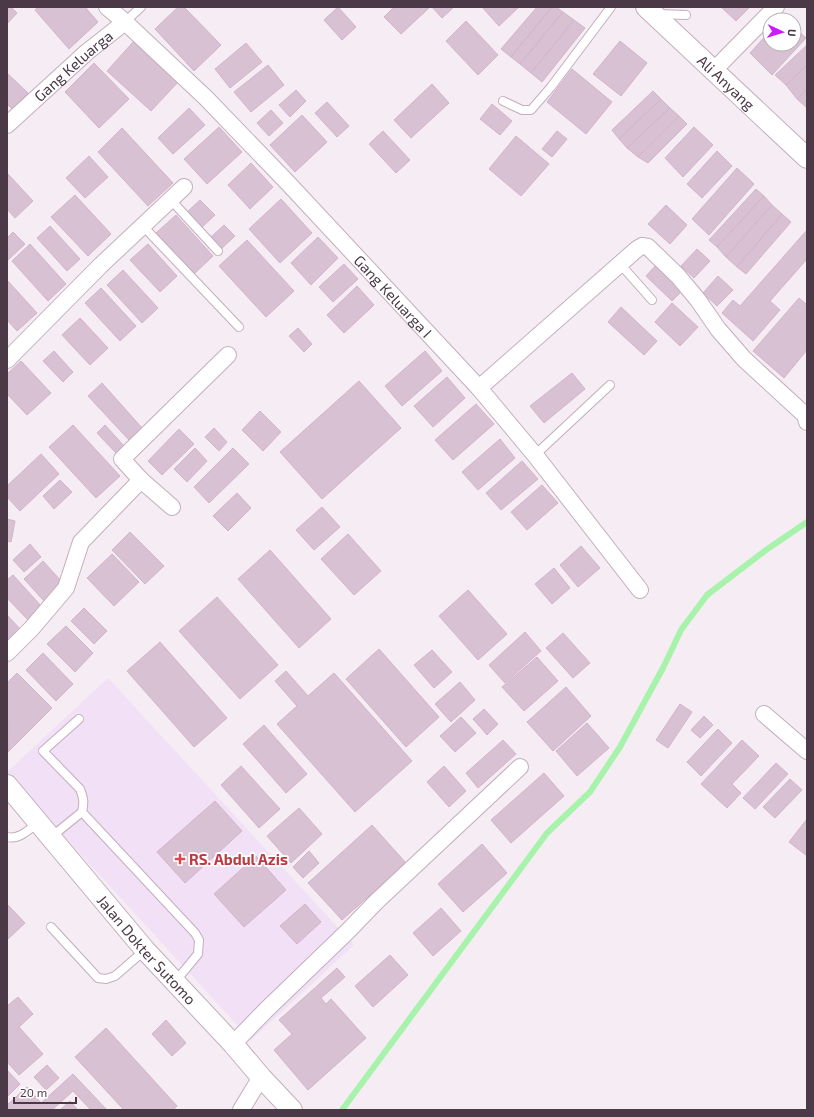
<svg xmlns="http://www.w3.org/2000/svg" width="814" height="1117" font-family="'Exo 2',sans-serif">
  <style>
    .medical { fill: #f1e0f6 }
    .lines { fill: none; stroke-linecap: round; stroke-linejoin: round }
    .stream { stroke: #a8f3ab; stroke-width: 6 }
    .building { fill: #d8c1d3; stroke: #d3b3cc }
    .service-casing { stroke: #c2aebd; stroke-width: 10 }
    .minor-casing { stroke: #c2aebd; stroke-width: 18 }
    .tertiary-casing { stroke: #c2aebd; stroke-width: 22 }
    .service { stroke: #fff; stroke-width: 8 }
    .minor { stroke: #fff; stroke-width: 16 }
    .tertiary { stroke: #fff; stroke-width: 20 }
    .health-dot { fill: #e0444e; stroke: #fff; stroke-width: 1.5 }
    .labels { text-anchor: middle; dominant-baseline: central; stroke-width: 3.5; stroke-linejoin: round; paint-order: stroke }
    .street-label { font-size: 15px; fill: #4b3947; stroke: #fff }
    .health-label { font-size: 15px; font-weight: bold; fill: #be3a42; stroke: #fff; text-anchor: start }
  </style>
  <rect width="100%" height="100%" fill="#f6ecf3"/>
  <path class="medical" d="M108,678L354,945L251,1040L7,774V772Z"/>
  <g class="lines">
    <path class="stream" d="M342,1110L547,833L590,792L620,747L664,666L681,630L707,595L766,550L807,522"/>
  </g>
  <g class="building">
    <path d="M7,7H11L17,13L7,24Z"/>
    <path d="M38,7H85L98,22L69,49L35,10Z"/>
    <path d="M178,7H184L221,45L194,71L155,29Z"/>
    <path d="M338,7L356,27L342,40L324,20Z"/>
    <path d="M394,7H429V8L401,34L384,17Z"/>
    <path d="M432,7H454L442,18Z"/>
    <path d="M482,7H519L499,26Z"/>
    <path d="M537,7H552L511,57L501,49Z"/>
    <path d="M552,7H556L563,12L520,64L511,57Z"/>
    <path d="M721,7H750L736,21Z"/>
    <path d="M563,12L574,20L531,73L520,64Z"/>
    <path d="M574,20L585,28L542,82L531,73Z"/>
    <path d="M466,21L498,55L478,75L446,41Z"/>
    <path d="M794,27L806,38L772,75L750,53L770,31V44H794Z"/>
    <path d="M134,41L179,81L151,111L107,71Z"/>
    <path d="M620,41L647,63L621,96L593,74Z"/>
    <path d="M246,43L262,62L230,88L215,69Z"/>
    <path d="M807,45V65L786,85L775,75Z"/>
    <path d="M94,63L129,99L99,128L65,92Z"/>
    <path d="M268,65L284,85L251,112L234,92Z"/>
    <path d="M807,65V89L797,99L786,85Z"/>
    <path d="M572,69L612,102L586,134L547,102Z"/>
    <path d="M7,73L28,93L12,109L7,104Z"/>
    <path d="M432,84L449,103L411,138L394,120Z"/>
    <path d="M807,89V108L797,99Z"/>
    <path d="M296,90L306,101L290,117L279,105Z"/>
    <path d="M653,91L661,99L619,139L612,130Z"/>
    <path d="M661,99L670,108L627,148L619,139Z"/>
    <path d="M327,102L349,126L337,137L315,113Z"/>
    <path d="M492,104L512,121L500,135L480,119Z"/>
    <path d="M189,108L205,125L173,154L158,138Z"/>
    <path d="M670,108L679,116L638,157L627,148Z"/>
    <path d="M271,110L283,123L269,136L257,123Z"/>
    <path d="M302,115L327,142L295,172L270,145Z"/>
    <path d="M679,116L687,124L648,163L638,157Z"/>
    <path d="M219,127L242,152L207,184L184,159Z"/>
    <path d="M694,127L713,145L683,177L665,158Z"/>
    <path d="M122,128L173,183L148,206L98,152Z"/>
    <path d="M383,131L410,160L396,173L369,144Z"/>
    <path d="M557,131L567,139L552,157L542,149Z"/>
    <path d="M516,136L549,164L521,196L489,169Z"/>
    <path d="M717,151L732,166L702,198L687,184Z"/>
    <path d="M89,156L108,177L85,198L66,178Z"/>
    <path d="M251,163L273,187L250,209L228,185Z"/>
    <path d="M737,168L754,184L709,235L692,219Z"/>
    <path d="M7,173L33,201L15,218L7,209Z"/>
    <path d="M756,189L764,196L717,247L709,240Z"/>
    <path d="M75,195L111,234L88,256L51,217Z"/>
    <path d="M764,196L772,205L726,257L717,247Z"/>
    <path d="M281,199L312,233L280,263L249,229Z"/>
    <path d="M200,200L215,215L200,229L185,214Z"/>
    <path d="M666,205L687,225L670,244L648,224Z"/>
    <path d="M772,205L782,214L737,267L726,257Z"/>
    <path d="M782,214L791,222L746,274L737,267Z"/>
    <path d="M176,215L213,256L194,274L156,233Z"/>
    <path d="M224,225L235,236L221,249L211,237Z"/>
    <path d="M50,226L80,259L67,271L37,238Z"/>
    <path d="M807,230V259L770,301L780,310L753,341L722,313L733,300L740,306Z"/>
    <path d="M13,232L25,244L7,261V238Z"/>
    <path d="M318,237L338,258L311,285L291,263Z"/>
    <path d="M247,240L294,291L266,317L219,266Z"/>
    <path d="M30,244L66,284L48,301L12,261Z"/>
    <path d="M148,244L177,276L160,292L130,260Z"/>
    <path d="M697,249L710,261L694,278L681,266Z"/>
    <path d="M344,264L358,279L333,302L319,287Z"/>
    <path d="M657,264L684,289L672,301L646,276Z"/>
    <path d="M123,270L158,308L142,323L107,285Z"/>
    <path d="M718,276L733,290L717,306L703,293Z"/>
    <path d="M7,280L37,313L17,331L7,320Z"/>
    <path d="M357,286L374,305L344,333L327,315Z"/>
    <path d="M101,288L136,326L120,341L85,303Z"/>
    <path d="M799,298L807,305V350L784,378L753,351Z"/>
    <path d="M672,303L698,327L680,346L655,322Z"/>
    <path d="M621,307L657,341L644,355L608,322Z"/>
    <path d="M80,318L108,348L90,365L62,335Z"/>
    <path d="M298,328L312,344L304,352L289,336Z"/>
    <path d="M54,351L73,372L63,382L43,361Z"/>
    <path d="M425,351L442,371L402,406L385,386Z"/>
    <path d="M21,361L51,393L27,415L7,394V374Z"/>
    <path d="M572,373L585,389L544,423L530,406Z"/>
    <path d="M447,377L465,398L433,427L414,406Z"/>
    <path d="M359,381L401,428L322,499L280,452Z"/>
    <path d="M102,383L142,428L129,440L88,396Z"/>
    <path d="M476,404L494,424L453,460L435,440Z"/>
    <path d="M260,411L281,432L263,451L242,430Z"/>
    <path d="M73,425L120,476L96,498L49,447Z"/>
    <path d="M105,425L125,447L117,454L97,433Z"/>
    <path d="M214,428L227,442L219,451L205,437Z"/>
    <path d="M179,429L194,444L162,475L148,461Z"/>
    <path d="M500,439L515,458L478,490L462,472Z"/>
    <path d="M195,448L207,461L187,482L174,469Z"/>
    <path d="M233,448L249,464L209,503L194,487Z"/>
    <path d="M41,454L59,474L20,511L7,497V486Z"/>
    <path d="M522,461L538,479L501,510L486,493Z"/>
    <path d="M60,480L72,492L54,509L43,496Z"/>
    <path d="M542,485L558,503L527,530L511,512Z"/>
    <path d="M237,493L251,508L228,531L213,516Z"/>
    <path d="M322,507L340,527L314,550L296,530Z"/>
    <path d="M7,519L15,521L11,542L7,541Z"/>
    <path d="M130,532L164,566L145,584L112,550Z"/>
    <path d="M348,534L381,571L354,595L321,559Z"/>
    <path d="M30,544L41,557L24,572L13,560Z"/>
    <path d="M581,546L600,568L578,587L560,565Z"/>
    <path d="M270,550L331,619L299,648L238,579Z"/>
    <path d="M112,554L139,582L114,606L87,578Z"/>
    <path d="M43,561L63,583L44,601L24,579Z"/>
    <path d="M554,568L570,588L552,604L535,584Z"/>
    <path d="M13,575L43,608L29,621L7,598V580Z"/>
    <path d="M468,590L507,634L478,660L439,616Z"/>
    <path d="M217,597L278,665L240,699L179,631Z"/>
    <path d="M84,608L107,631L94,644L71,621Z"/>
    <path d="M7,615L22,631L7,645Z"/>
    <path d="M66,626L93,653L75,672L47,644Z"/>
    <path d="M525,632L541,651L505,683L489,665Z"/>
    <path d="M563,633L590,663L573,678L546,648Z"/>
    <path d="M160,642L227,718L194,747L127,671Z"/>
    <path d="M379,649L439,717L406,747L346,679Z"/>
    <path d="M432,650L452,672L434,688L414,665Z"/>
    <path d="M43,653L73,684L56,701L26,670Z"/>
    <path d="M537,657L558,681L524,711L502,687Z"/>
    <path d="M286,671L308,696L334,673L412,761L355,812L277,724L297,706L275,681Z"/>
    <path d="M17,673L52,708L8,752L7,683Z"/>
    <path d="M460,682L475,700L451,722L435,704Z"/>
    <path d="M566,687L591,716L553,751L527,722Z"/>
    <path d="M680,704L692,712L668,748L656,740Z"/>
    <path d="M484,709L498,724L487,735L473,719Z"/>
    <path d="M704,716L713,725L700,738L691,730Z"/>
    <path d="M461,717L476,733L455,752L440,736Z"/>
    <path d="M587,723L609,748L577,776L556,751Z"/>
    <path d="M264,725L307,774L286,793L243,744Z"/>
    <path d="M718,729L732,743L701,776L687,762Z"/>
    <path d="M503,740L516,754L478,788L466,773Z"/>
    <path d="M742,740L759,756L732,784L741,793L727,808L701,784Z"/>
    <path d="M776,763L788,774L755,809L743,798Z"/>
    <path d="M241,766L280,809L259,828L221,785Z"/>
    <path d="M444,766L466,791L449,807L427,782Z"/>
    <path d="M544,773L564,796L511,843L491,820Z"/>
    <path d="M790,779L802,790L775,818L763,807Z"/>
    <path d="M215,801L242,831L185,883L157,852Z"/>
    <path d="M299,808L322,834L291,863L267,836Z"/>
    <path d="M807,819V856L789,842Z"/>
    <path d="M372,825L406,863L342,920L308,883Z"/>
    <path d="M482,844L507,873L463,912L438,884Z"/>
    <path d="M309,851L319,863L303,878L293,867Z"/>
    <path d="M256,856L286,890L244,927L214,894Z"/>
    <path d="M7,904L25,923L7,940Z"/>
    <path d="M305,904L321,922L297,944L280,926Z"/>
    <path d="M441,908L461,931L433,956L413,933Z"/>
    <path d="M390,955L408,975L373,1007L355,986Z"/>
    <path d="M337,968L345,977L321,998L326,1004L331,999L366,1038L308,1090L274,1050L292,1034L279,1020Z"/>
    <path d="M18,997L33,1014L19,1027L43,1054L19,1075L7,1062V1006Z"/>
    <path d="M166,1020L186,1043L172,1056L152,1034Z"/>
    <path d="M106,1028L177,1106L173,1110H124L75,1057Z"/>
    <path d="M47,1065L59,1078L46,1090L34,1077Z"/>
    <path d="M7,1070L20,1084L7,1097Z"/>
    <path d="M73,1074L107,1110H91L73,1091L52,1110H7V1105L27,1087L41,1103Z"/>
    <path d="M70,1101L78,1110H60Z"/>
  </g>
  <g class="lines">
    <defs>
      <g id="service">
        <path d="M658,14L686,15"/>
        <path d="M125,22L141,7"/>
        <path d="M503,101L522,110H531L551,87L611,7"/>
        <path d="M170,199L218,251"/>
        <path d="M142,225L239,327"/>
        <path d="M621,265L652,300"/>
        <path d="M535,455L610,385"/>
        <path d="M79,719L43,751L80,789C84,798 84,803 82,812"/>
        <path d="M7,837C19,840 28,830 38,823"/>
        <path d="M51,837L82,812L195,933L199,940L198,954L175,982"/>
        <path d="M51,927L98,978L106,979L115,976L145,950"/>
      </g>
      <g id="minor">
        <path id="s1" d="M107,7L125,22L206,98L287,182L479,388L535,455L640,590"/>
        <path d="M714,70L776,7"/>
        <path id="s2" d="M7,125L87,52L125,22"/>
        <path d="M7,360L101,265L184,187"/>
        <path d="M479,388L637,249L642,246L648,247L678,276L698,300L718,329L744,359L805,415L807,422"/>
        <path d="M141,480L172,507"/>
        <path d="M7,653L32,628L66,588L81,542L141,480L122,459L228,355"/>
        <path d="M764,714L807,751"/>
        <path d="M233,1044L266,1010L349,930L376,902L520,767"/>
        <path d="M241,1110L261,1077"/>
      </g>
      <g id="tertiary">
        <path id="s3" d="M646,7L807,158"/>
        <path id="s4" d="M7,785L145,950L233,1044L261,1077L292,1110"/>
      </g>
    </defs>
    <use href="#service" class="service-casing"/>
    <use href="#minor" class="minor-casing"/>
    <use href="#tertiary" class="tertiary-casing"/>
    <use href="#service" class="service"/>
    <use href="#minor" class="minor"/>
    <use href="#tertiary" class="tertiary"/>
  </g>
  <path class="health-dot" d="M178 853h4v4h4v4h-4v4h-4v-4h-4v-4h4z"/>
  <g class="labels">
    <g class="street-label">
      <text stroke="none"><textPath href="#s2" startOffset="89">Gang Keluarga</textPath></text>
      <text stroke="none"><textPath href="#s3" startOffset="110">Ali Anyang</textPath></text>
      <text stroke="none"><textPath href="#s1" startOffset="407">Gang Keluarga I</textPath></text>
      <text stroke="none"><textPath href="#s4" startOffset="216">Jalan Dokter Sutomo</textPath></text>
    </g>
    <g class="health-label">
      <text x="189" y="859">RS. Abdul Azis</text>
    </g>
  </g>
  <rect width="814" height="1117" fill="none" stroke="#4b3947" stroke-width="16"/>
  <g transform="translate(782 32) rotate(94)"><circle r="19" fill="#ffffff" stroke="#b7b0b5"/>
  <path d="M0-3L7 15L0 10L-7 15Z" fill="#cd1aff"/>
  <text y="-6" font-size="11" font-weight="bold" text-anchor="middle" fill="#4b3947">U</text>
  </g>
  <path d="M14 1097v6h62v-6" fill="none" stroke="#4b3947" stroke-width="2"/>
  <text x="20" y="1097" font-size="12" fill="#4b3947" stroke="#ffffff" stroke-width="3" paint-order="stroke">20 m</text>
</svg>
